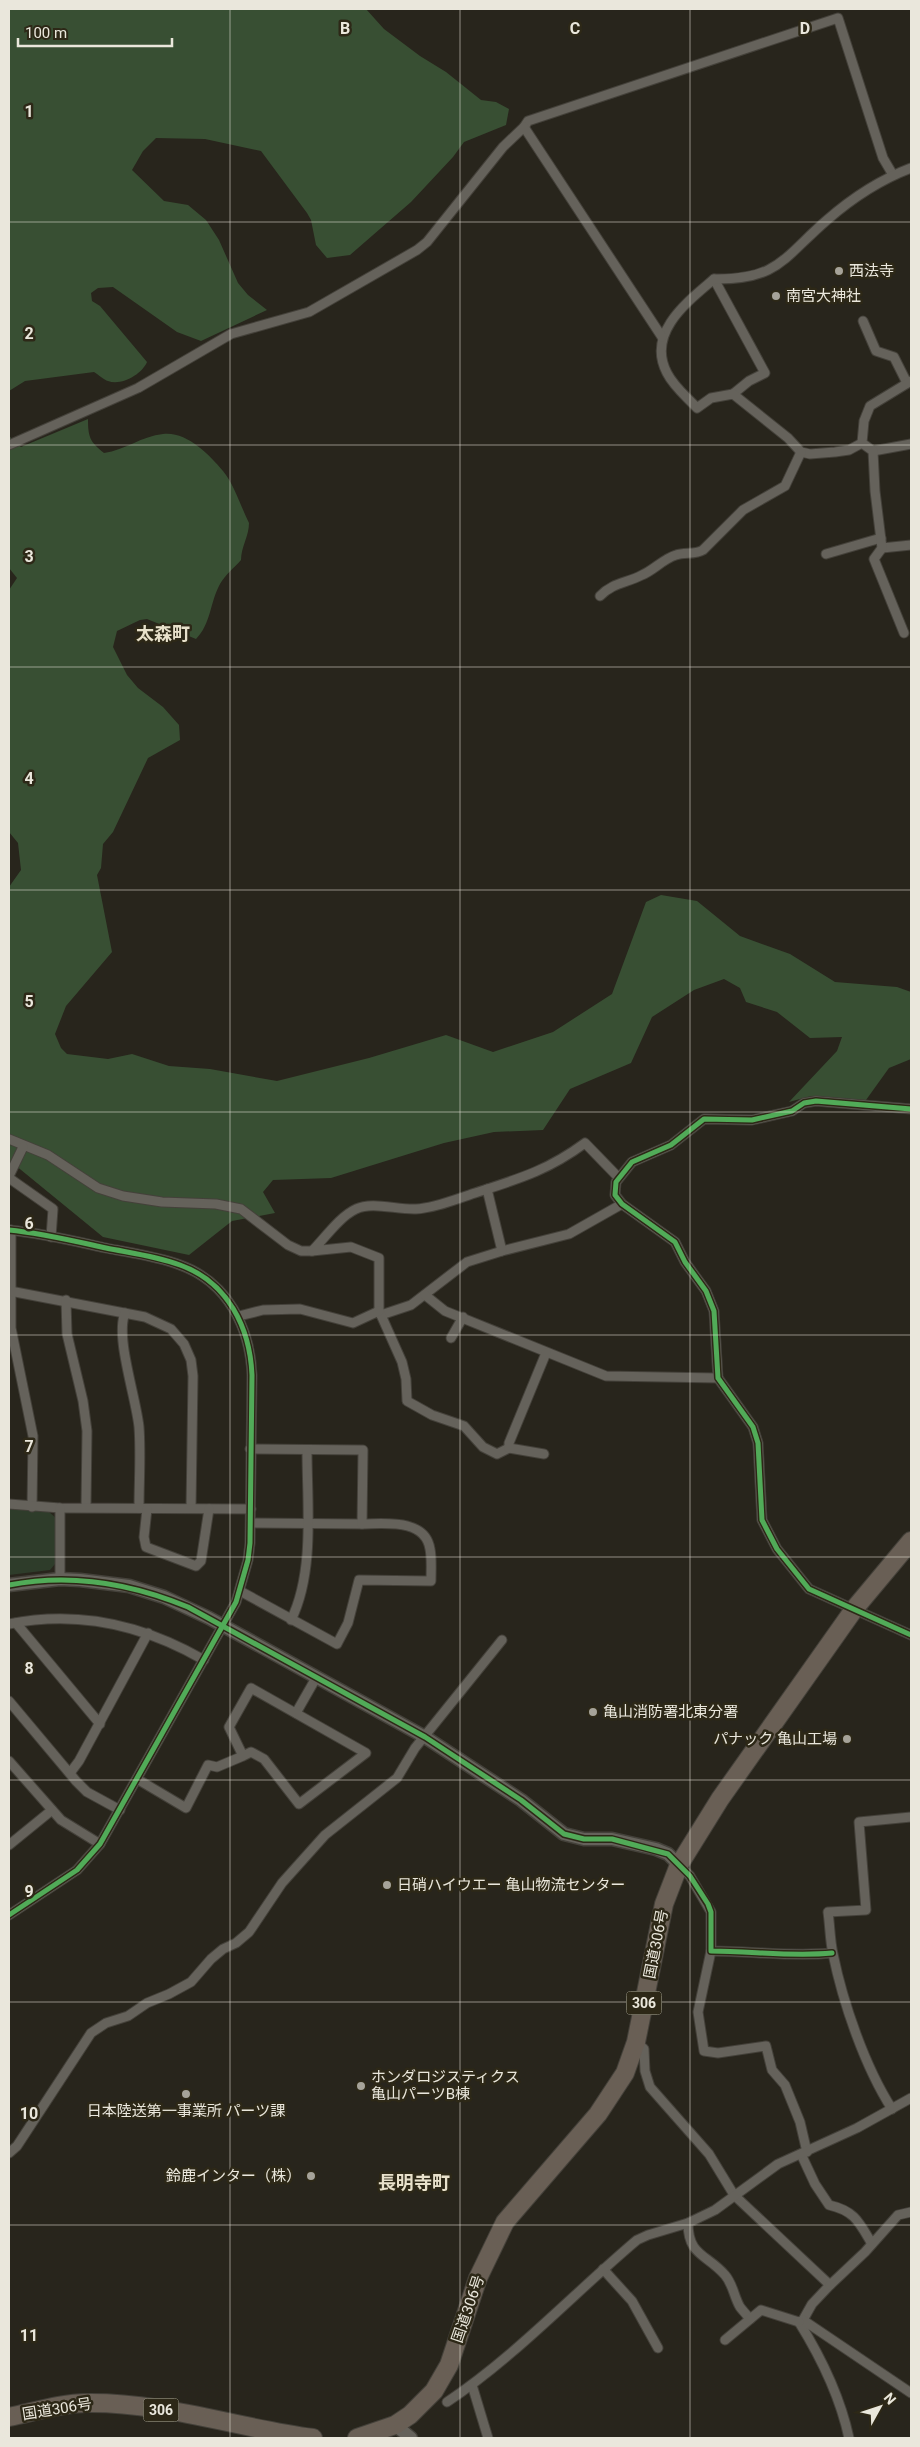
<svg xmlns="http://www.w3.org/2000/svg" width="920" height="2447" font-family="Roboto,'Noto Sans JP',sans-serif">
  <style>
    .green { fill: #2e3c2a }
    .forest { fill: #384f33 }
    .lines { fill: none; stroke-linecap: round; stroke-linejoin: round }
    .street-casing { stroke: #44413a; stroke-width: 11 }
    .secondary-casing { stroke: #44413a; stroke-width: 15 }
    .highway-casing { stroke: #44413a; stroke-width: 20 }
    .street { stroke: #65625b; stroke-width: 9 }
    .secondary { stroke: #65625b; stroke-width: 12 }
    .highway { stroke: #695f55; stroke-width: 18 }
    .cycleway-casing { stroke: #2d2817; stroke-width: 8 }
    .cycleway { stroke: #51ab58; stroke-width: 5 }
    .grid { fill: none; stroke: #eae7dc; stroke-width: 1; stroke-opacity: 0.55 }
    .poi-dot { fill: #a6a399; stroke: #2d2817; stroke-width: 2 }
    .labels { text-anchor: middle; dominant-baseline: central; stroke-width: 5; stroke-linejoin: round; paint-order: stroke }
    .shield { fill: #2d2817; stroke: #b1aea1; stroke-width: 1 }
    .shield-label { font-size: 14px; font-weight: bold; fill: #eae7dc }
    .poi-label { font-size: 15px; fill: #eae7dc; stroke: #2d2817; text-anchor: start }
    .street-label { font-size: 15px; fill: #eae7dc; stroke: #2d2817 }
    .quarter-label { font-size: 18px; font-weight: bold; fill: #e8e1cb; stroke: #2d2817 }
    .grid-label { font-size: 16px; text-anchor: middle; font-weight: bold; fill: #eae7dc; stroke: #2d2817; stroke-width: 5; stroke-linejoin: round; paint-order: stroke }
  </style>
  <rect width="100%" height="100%" fill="#28251c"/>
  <path class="green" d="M9,1509L49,1512L56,1518L55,1564L50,1570L9,1575Z"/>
  <g class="forest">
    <path d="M9,9H366L384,29L420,56L446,72L481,100L496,102L509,109L506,125L464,142L453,157L411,202L350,255L327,258L316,245L311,220L307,213L261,151L205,139L156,138L143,151L132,170L164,201L188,205L206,220L219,240L238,283L248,295L267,310L201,341L177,332L113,287L98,288L91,293L92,301L100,306L147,362C142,374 122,386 108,381C104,380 99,375 94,372L25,381L9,391Z"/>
    <path d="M88,419C88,437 90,442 104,453C125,450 142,436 163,434C186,431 209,454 223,471C234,484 241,507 249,523C249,536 241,547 241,560C235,567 225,575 220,584C210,602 211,624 196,639L147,619L140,620L117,631L113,647L127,675L138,688L163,707L179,725L180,740L148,758L113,832L103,844L101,868L97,875L112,952L66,1006L55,1034L61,1048L67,1054L108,1059L132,1054L169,1066L210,1069L277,1081L369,1058L446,1035L493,1052L553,1032L612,994L646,902L661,895L697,901L740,936L790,954L835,982L897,987L911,992V1059L889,1068L866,1100L811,1096L789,1102L837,1051L842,1037L810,1038L777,1012L746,1002L740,988L724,979L694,990L652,1017L631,1063L570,1089L543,1130L494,1132L444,1143L331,1178L273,1180L263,1192L275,1213L232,1221L189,1255L103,1237L15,1165L9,1163V887L21,870L18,843L9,832V590L17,578L9,568V436L21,447Z"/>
  </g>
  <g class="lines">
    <defs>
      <g id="street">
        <path d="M524,127L528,121L838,18L883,158L893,175"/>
        <path d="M714,279L765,373L749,381L733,394"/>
        <path d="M863,321L876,351L894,357L907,383"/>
        <path d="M862,443L849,450L835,452L810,454L801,452L788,438L733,394L711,398L697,408C687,397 674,387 667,373C646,333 687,302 714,279C778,280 783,258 827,220C851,199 882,179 911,168"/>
        <path d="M9,445L138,388L231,334L309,312L417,250L427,242L503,147L524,127L662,337"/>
        <path d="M873,451L911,444"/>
        <path d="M882,548L911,545"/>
        <path d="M826,554L881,538"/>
        <path d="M600,596C612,583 627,583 642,575C654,570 663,559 676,555C685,552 695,555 703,550L743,510L785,486L801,452"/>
        <path d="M904,633L874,559L882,548L875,491L873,451L862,443L864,421L870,406L911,381"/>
        <path d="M911,1109L816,1101L804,1103L792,1111L752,1120L704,1119L671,1145L632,1162L616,1182L615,1195L622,1204L675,1242L685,1262L706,1291L714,1311L718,1378L753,1427L758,1443L762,1520L777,1549L809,1589L911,1635"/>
        <path d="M9,1139L48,1155L98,1188L123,1196L162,1202L216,1204L241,1209L288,1245L301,1251H312"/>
        <path d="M9,1176L23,1147"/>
        <path d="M618,1177L585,1143C547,1171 518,1179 475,1193C456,1199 435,1208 416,1209C397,1210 372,1201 356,1209C339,1217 325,1238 312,1251L351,1247L379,1258V1311L381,1315L411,1305L467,1262L502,1251L569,1234L622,1204"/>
        <path d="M9,1178L53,1209L51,1237"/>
        <path d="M487,1189L502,1251"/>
        <path d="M9,1230C41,1233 74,1241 106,1248C131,1253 156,1256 180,1265C228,1282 250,1328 252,1375L250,1543L248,1560L236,1602L100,1844L77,1870L9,1915"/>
        <path d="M11,1230V1328L33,1436L32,1507"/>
        <path d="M10,1291L145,1317L171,1329L184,1344L191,1360L193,1376L191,1508"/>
        <path d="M425,1295L445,1311L606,1376L718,1378"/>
        <path d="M66,1300L67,1334L83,1401L87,1431L86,1507"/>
        <path d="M125,1313C115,1337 136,1397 139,1427C141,1454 139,1481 139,1508"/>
        <path d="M381,1315L402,1362L406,1379L407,1401L432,1415L464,1426L483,1447L497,1454L509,1448"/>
        <path d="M239,1316L263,1310L300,1309L353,1323L379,1311"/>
        <path d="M451,1338L463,1317"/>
        <path d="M544,1454L509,1448V1443L546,1353"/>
        <path d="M9,1504L60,1508L251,1509"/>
        <path d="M60,1508V1579"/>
        <path d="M147,1509L144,1537L146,1547L196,1566L201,1561L209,1509"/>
        <path d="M251,1523L362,1524"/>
        <path d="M240,1591L337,1644L348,1623L359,1580L431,1581C431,1570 432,1559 430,1549C425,1518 384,1524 362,1524L363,1450L250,1449"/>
        <path d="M291,1620C315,1572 307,1503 307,1451"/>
        <path d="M16,1623L100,1724"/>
        <path d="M9,1624C78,1610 143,1625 204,1660"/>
        <path d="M9,1701L76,1781L87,1792L120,1810"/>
        <path d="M296,1713L316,1678"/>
        <path d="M9,1761L61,1820L100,1844"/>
        <path d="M70,1773L79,1761L148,1633"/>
        <path d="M137,1779L186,1808L208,1765L217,1767L243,1756L229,1727L251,1688L366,1753L299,1804L264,1759L251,1752L243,1756"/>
        <path d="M9,1845L52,1810"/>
        <path d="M679,1865L690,1876L711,1912V1951C752,1951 791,1957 832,1953"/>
        <path d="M711,1951L698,2012L704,2051L718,2053L766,2046L772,2070L785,2085L800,2122L807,2152"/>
        <path d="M636,2042L644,2049L645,2071L650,2087L709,2154L734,2195L830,2285L812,2304L803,2320L799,2322C822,2359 840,2396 849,2438"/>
        <path d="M892,2109C865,2067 843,2003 833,1954C830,1941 830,1926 828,1912L866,1910L859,1822L911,1817"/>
        <path d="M9,2153L17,2146L91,2033L106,2023L128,2016L147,2003L169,1994L191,1982L211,1959L223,1949L236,1943L249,1932L282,1883L325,1835L397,1778L415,1748L502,1640"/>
        <path d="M801,2154L815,2184L829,2205C855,2211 859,2222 872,2244"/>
        <path d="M688,2223C688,2256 707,2254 725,2275C733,2284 734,2297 740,2307C743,2311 747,2315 750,2319"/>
        <path d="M603,2269L632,2301L658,2348"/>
        <path d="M830,2285L865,2252L898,2215L911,2212"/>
        <path d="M803,2320L911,2393"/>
        <path d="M725,2340L761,2310L799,2322"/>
        <path d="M472,2385L488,2438"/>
        <path d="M447,2402C516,2356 574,2293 637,2240L648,2235L688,2223L715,2210L778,2164L857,2128L911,2098"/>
      </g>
      <g id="secondary">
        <path d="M9,1585L60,1579L80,1580L129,1586L164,1597L209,1618L425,1737L521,1800L564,1834L584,1839H612L656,1849L668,1854L679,1865"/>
        <path d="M395,2425L411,2438"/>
      </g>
      <g id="highway">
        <path d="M9,2417C34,2412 61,2403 87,2403C164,2402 237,2428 313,2438"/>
        <path d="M357,2438L395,2425L410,2415L434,2391L449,2365L478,2278L505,2222L598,2114L625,2073L636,2042L664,1904L679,1865L720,1799L855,1608L911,1541"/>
      </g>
    </defs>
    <use href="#street" class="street-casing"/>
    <use href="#secondary" class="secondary-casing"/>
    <use href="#highway" class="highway-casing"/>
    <use href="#street" class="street"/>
    <use href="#secondary" class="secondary"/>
    <use href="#highway" class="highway"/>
    <defs>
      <g id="cycleway">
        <path d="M911,1109L816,1101L804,1103L792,1111L752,1120L704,1119L671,1145L632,1162L616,1182L615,1195L622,1204L675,1242L685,1262L706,1291L714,1311L718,1378L753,1427L758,1443L762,1520L777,1549L809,1589L911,1635"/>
        <path d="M9,1230C41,1233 74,1241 106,1248C131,1253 156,1256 180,1265C228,1282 250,1328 252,1375L250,1543L248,1560L236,1602L100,1844L77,1870L9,1915"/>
        <path d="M9,1585C70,1573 130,1583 188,1607L425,1737L521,1800L564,1834L584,1839H612L668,1854L690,1876L708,1904L711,1912V1951C752,1951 791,1957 832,1953"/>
      </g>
    </defs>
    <use href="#cycleway" class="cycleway-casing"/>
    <use href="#cycleway" class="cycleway"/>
  </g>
  <path class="grid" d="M230,9V2438M460,9V2438M690,9V2438M9,222H911M9,445H911M9,667H911M9,890H911M9,1112H911M9,1335H911M9,1557H911M9,1780H911M9,2002H911M9,2225H911"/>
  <g class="poi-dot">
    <circle cx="839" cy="271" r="5"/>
    <circle cx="776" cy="296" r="5"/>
    <circle cx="593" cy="1712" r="5"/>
    <circle cx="847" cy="1739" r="5"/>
    <circle cx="387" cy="1885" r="5"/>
    <circle cx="361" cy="2086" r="5"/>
    <circle cx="186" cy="2094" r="5"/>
    <circle cx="311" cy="2176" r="5"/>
  </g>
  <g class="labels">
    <g class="shield">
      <rect x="626.5" y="1991.5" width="35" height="23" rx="4"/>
      <rect x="143.5" y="2398.5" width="35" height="23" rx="4"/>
    </g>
    <g class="shield-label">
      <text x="644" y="2003">306</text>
      <text x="161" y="2410">306</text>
    </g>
    <g class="poi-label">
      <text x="849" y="271">西法寺</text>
      <text x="786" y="296">南宮大神社</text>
      <text x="603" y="1712">亀山消防署北東分署</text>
      <text x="837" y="1739" text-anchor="end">パナック 亀山工場</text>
      <text x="397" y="1885">日硝ハイウエー 亀山物流センター</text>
      <text x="371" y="2077">ホンダロジスティクス<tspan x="371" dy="17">亀山パーツB棟</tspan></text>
      <text x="186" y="2111" text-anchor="middle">日本陸送第一事業所 パーツ課</text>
      <text x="301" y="2176" text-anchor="end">鈴鹿インター（株）</text>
    </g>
    <g class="street-label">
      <text transform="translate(656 1944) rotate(-79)">国道306号</text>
      <text transform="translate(468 2309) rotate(-71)">国道306号</text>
      <text transform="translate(57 2409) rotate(-9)">国道306号</text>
    </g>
    <g class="quarter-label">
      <text x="163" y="633">太森町</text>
      <text x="414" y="2182">長明寺町</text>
    </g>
  </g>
  <g class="grid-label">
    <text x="345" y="34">B</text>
    <text x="575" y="34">C</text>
    <text x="805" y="34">D</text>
    <text x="29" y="117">1</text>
    <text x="29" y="339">2</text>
    <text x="29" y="562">3</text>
    <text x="29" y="784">4</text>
    <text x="29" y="1007">5</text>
    <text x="29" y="1229">6</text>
    <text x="29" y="1452">7</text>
    <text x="29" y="1674">8</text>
    <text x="29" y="1897">9</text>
    <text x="29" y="2119">10</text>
    <text x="29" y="2341">11</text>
  </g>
  <rect width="920" height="2447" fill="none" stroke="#eae7dc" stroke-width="20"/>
  <g transform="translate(880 2407) rotate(50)" stroke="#2d2817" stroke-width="4" paint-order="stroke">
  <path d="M0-4L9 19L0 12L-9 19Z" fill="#eae7dc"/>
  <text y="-8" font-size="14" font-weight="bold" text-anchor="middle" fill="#eae7dc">N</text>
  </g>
  <path d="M18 38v8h154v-8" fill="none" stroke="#eae7dc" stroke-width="2.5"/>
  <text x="25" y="38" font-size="15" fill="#eae7dc" stroke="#2d2817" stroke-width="4" paint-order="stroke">100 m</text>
</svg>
